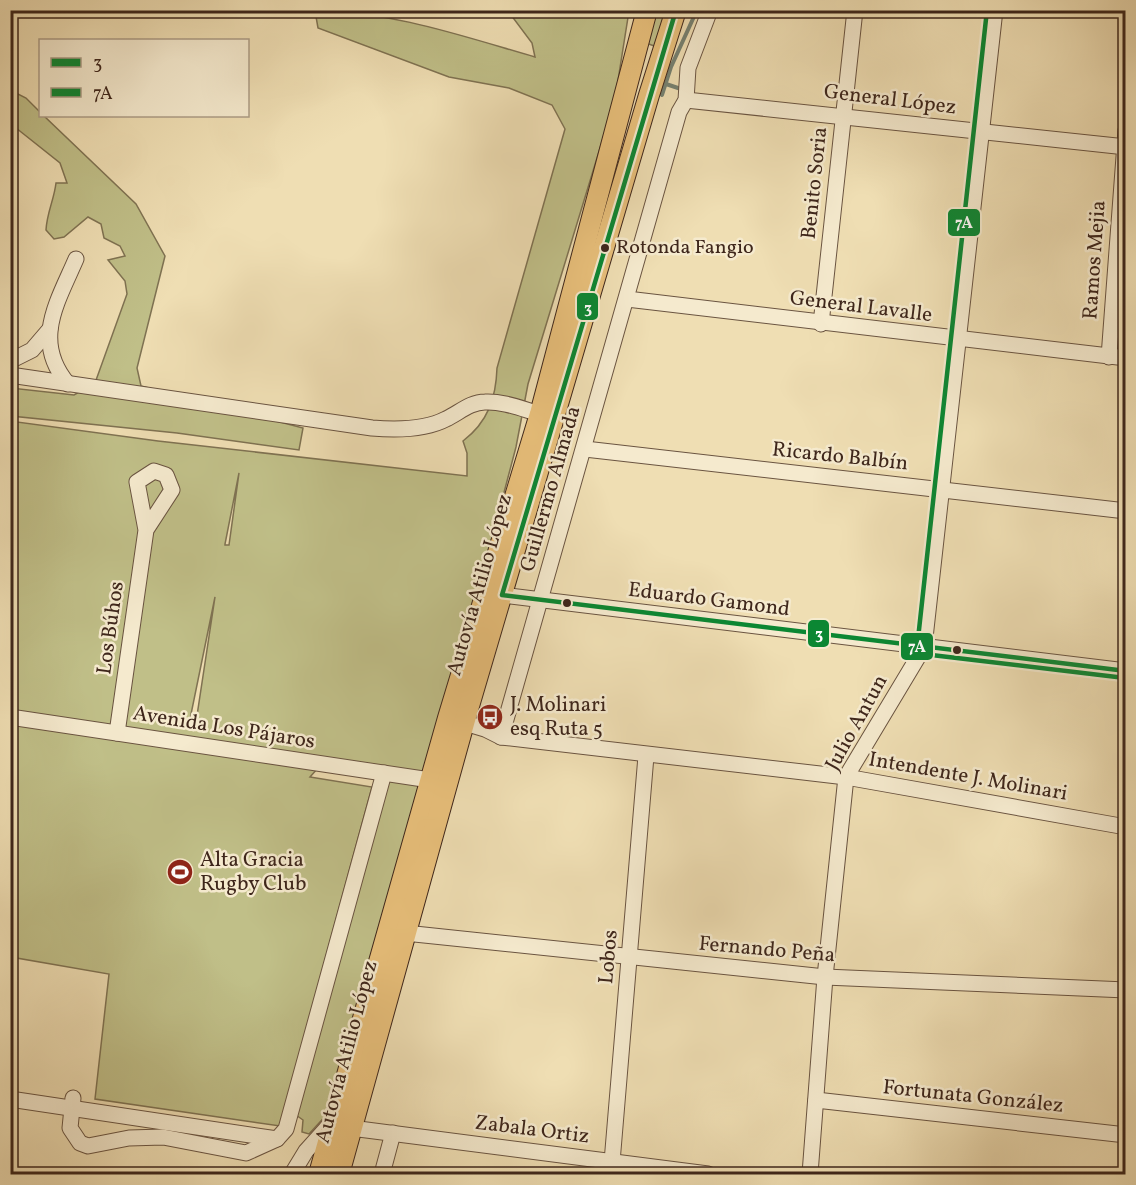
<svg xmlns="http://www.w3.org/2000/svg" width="1136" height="1185" font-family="Vollkorn,serif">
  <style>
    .green { fill: #c0bf88; stroke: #7f7252; stroke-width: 1.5; fill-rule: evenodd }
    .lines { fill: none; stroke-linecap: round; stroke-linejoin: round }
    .stream { stroke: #758070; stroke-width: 4 }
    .minor-casing { stroke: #6a5441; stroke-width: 17 }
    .major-casing { stroke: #3e261b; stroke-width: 22 }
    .minor { stroke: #f5eace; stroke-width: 15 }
    .major { stroke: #e8bf7a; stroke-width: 20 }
    .bus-1-casing { stroke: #f5eace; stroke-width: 9 }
    .bus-2-casing { stroke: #f5eace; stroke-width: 9 }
    .bus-1 { stroke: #0b8733; stroke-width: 4.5 }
    .bus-2 { stroke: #0b8733; stroke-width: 4.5 }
    .bus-dot { fill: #3e261b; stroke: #f5eace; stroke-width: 2 }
    .labels { text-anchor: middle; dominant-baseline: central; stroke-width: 5; stroke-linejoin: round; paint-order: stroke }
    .bus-label { font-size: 20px; fill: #3e261b; stroke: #f5eace; text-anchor: start }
    .street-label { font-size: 21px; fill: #3e261b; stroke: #f5eace }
    .poi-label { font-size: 21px; fill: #3e261b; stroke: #f5eace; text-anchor: start }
    .line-badge { stroke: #f5eace; stroke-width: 2 }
    .badge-label { font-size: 16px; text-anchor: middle; font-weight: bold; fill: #fff }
  </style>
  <rect width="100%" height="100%" fill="#efdeb3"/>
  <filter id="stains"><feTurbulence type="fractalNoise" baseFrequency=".00333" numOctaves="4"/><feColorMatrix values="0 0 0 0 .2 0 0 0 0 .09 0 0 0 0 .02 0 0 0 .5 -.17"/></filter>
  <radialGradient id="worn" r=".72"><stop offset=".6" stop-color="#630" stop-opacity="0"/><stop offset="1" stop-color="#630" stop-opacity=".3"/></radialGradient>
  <g class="green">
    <path d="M315,11C391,11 462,36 535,57L532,43L508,11H629L615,99L528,384L516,447L492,538L330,1111L309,1134L302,1132L303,1120L296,1115L389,768L326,759L310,777L372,787L280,1126L95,1099L109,974L11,957L10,421L158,441L467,476V453L463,441C488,422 496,398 497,368L565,129L552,105L509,88L449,77L318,28ZM239,473L229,545H225V544ZM215,597L196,722L190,719Z"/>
    <path d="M654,11H670L657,47L646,43Z"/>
    <path d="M10,90L26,98L40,112V116H44L136,204L165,256L137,368L141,386L303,428L299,450L177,433L11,416V388L74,395L95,383L127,294L125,281L108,260L125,256L120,246L104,238L101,224L88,217L64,237L54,239L46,230C47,212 54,200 56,183H67L60,163L11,124Z"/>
    <path d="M10,1168H11L58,1174H11Z"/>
  </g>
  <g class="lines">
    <g class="stream">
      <path d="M666,84L681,89"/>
      <path d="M662,95L671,67L697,10"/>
    </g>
    <defs>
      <g id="minor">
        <path d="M686,100L1126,147"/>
        <path d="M627,299L1126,358"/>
        <path d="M821,324L855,10"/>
        <path d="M1109,357L1126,130"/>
        <path d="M10,361L32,350L50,329"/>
        <path d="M10,375L372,428C396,430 425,430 446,419C459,413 470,402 485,402C503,401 522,409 540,414"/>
        <path d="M68,384C32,341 57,303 76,259"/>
        <path d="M585,449L1126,511"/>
        <path d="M502,595L1126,671"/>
        <path d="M10,717L430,780"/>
        <path d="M455,720L485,729L501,737L846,777L1126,827"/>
        <path d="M117,733L146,530L137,482L154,471L166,475L172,490L146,530"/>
        <path d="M501,737L679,112L686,100L688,68L710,10"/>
        <path d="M405,933L825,977L1126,990"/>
        <path d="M73,1098L70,1128L80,1143L88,1146L129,1138L163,1137L246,1153L277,1139L286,1129L384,773"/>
        <path d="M10,1099L277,1139"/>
        <path d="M816,1100L1126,1135"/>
        <path d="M351,1128L708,1174"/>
        <path d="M292,1174L306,1151L333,1121"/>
        <path d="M382,1174L393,1133"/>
        <path d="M611,1174L646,756"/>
        <path d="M810,1174L825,977L846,777L924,647L995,10"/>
      </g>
      <g id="major">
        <path d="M319,1174L448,718L540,414L647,10"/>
        <path d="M339,1174L466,716L649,95L676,10"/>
      </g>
    </defs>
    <use href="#minor" class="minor-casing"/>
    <use href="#major" class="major-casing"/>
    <use href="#minor" class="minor"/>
    <use href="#major" class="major"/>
    <defs>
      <path id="bus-1" d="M676,10L502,595L1126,671"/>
      <path id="bus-2" d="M987,10L917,648L923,654L1125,678"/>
    </defs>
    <use href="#bus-1" class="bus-1-casing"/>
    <use href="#bus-2" class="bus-2-casing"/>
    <use href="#bus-1" class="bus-1"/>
    <use href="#bus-2" class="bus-2"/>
  </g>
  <defs>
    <symbol id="bus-disc" viewBox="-11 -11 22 22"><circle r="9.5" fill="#8f2418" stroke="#f5eace"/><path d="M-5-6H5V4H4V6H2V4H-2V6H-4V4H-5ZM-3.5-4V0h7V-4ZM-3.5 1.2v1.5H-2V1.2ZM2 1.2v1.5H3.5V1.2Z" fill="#fff"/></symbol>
    <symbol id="stadium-disc" viewBox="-11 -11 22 22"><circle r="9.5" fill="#8f2418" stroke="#f5eace"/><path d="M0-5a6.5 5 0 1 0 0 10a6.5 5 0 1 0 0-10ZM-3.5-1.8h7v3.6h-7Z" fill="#fff"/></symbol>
  </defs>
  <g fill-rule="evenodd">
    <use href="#bus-disc" x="475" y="702" width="30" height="30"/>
    <use href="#stadium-disc" x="165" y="857" width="30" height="30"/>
  </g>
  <g class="bus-dot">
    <circle cx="605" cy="248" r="5"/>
    <circle cx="567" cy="603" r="5"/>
    <circle cx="957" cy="650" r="5"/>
  </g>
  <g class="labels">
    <g class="bus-label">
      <text x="616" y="248">Rotonda Fangio</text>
    </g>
    <g class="street-label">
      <text transform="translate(890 100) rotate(7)">General López</text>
      <text transform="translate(815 183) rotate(-84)">Benito Soria</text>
      <text transform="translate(1095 260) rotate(-86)">Ramos Mejia</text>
      <text transform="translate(861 307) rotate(7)">General Lavalle</text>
      <text transform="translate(840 457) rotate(6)">Ricardo Balbín</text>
      <text transform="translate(551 489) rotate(-74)">Guillermo Almada</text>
      <text transform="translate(480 585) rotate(-74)">Autovía Atilio López</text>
      <text transform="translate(709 600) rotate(7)">Eduardo Gamond</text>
      <text transform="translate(111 628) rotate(-82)">Los Búhos</text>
      <text transform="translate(857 723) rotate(-61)">Julio Antun</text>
      <text transform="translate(224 728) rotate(9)">Avenida Los Pájaros</text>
      <text transform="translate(968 777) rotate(10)">Intendente J. Molinari</text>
      <text transform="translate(767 950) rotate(5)">Fernando Peña</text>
      <text transform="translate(609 957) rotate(-85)">Lobos</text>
      <text transform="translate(347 1052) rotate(-75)">Autovía Atilio López</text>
      <text transform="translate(973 1097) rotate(6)">Fortunata González</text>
      <text transform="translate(532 1130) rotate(7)">Zabala Ortiz</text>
    </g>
    <g class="poi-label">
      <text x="510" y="705">J. Molinari<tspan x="510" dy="24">esq Ruta 5</tspan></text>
      <text x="200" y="860">Alta Gracia<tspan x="200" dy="24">Rugby Club</tspan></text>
    </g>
  </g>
  <g class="line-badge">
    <rect x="947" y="208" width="34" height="29" rx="6" fill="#0b8733"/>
    <rect x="576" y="292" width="23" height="29" rx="6" fill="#0b8733"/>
    <rect x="807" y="619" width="23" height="29" rx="6" fill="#0b8733"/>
    <rect x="900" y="632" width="34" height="29" rx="6" fill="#0b8733"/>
  </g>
  <g class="badge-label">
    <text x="964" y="228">7A</text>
    <text x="588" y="313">3</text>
    <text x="819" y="639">3</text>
    <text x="917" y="652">7A</text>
  </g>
  <rect width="1136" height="1185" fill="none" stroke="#efdeb3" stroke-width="36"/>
  <rect x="12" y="12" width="1112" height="1161" fill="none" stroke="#3e261b" stroke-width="3"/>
  <rect x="18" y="18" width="1100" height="1149" fill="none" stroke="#3e261b" stroke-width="1.5"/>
  <rect x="39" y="39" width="210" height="78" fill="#f5eace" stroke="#ac9c86" stroke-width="1.5"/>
  <rect x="51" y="58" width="30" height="9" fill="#0b8733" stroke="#ac9c86" stroke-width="1.5"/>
  <text x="93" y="69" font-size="18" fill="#3e261b">3</text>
  <rect x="51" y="88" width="30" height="9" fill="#0b8733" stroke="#ac9c86" stroke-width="1.5"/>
  <text x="93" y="99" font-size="18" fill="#3e261b">7A</text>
  <rect width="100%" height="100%" filter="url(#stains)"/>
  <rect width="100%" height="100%" fill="url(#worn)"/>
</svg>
